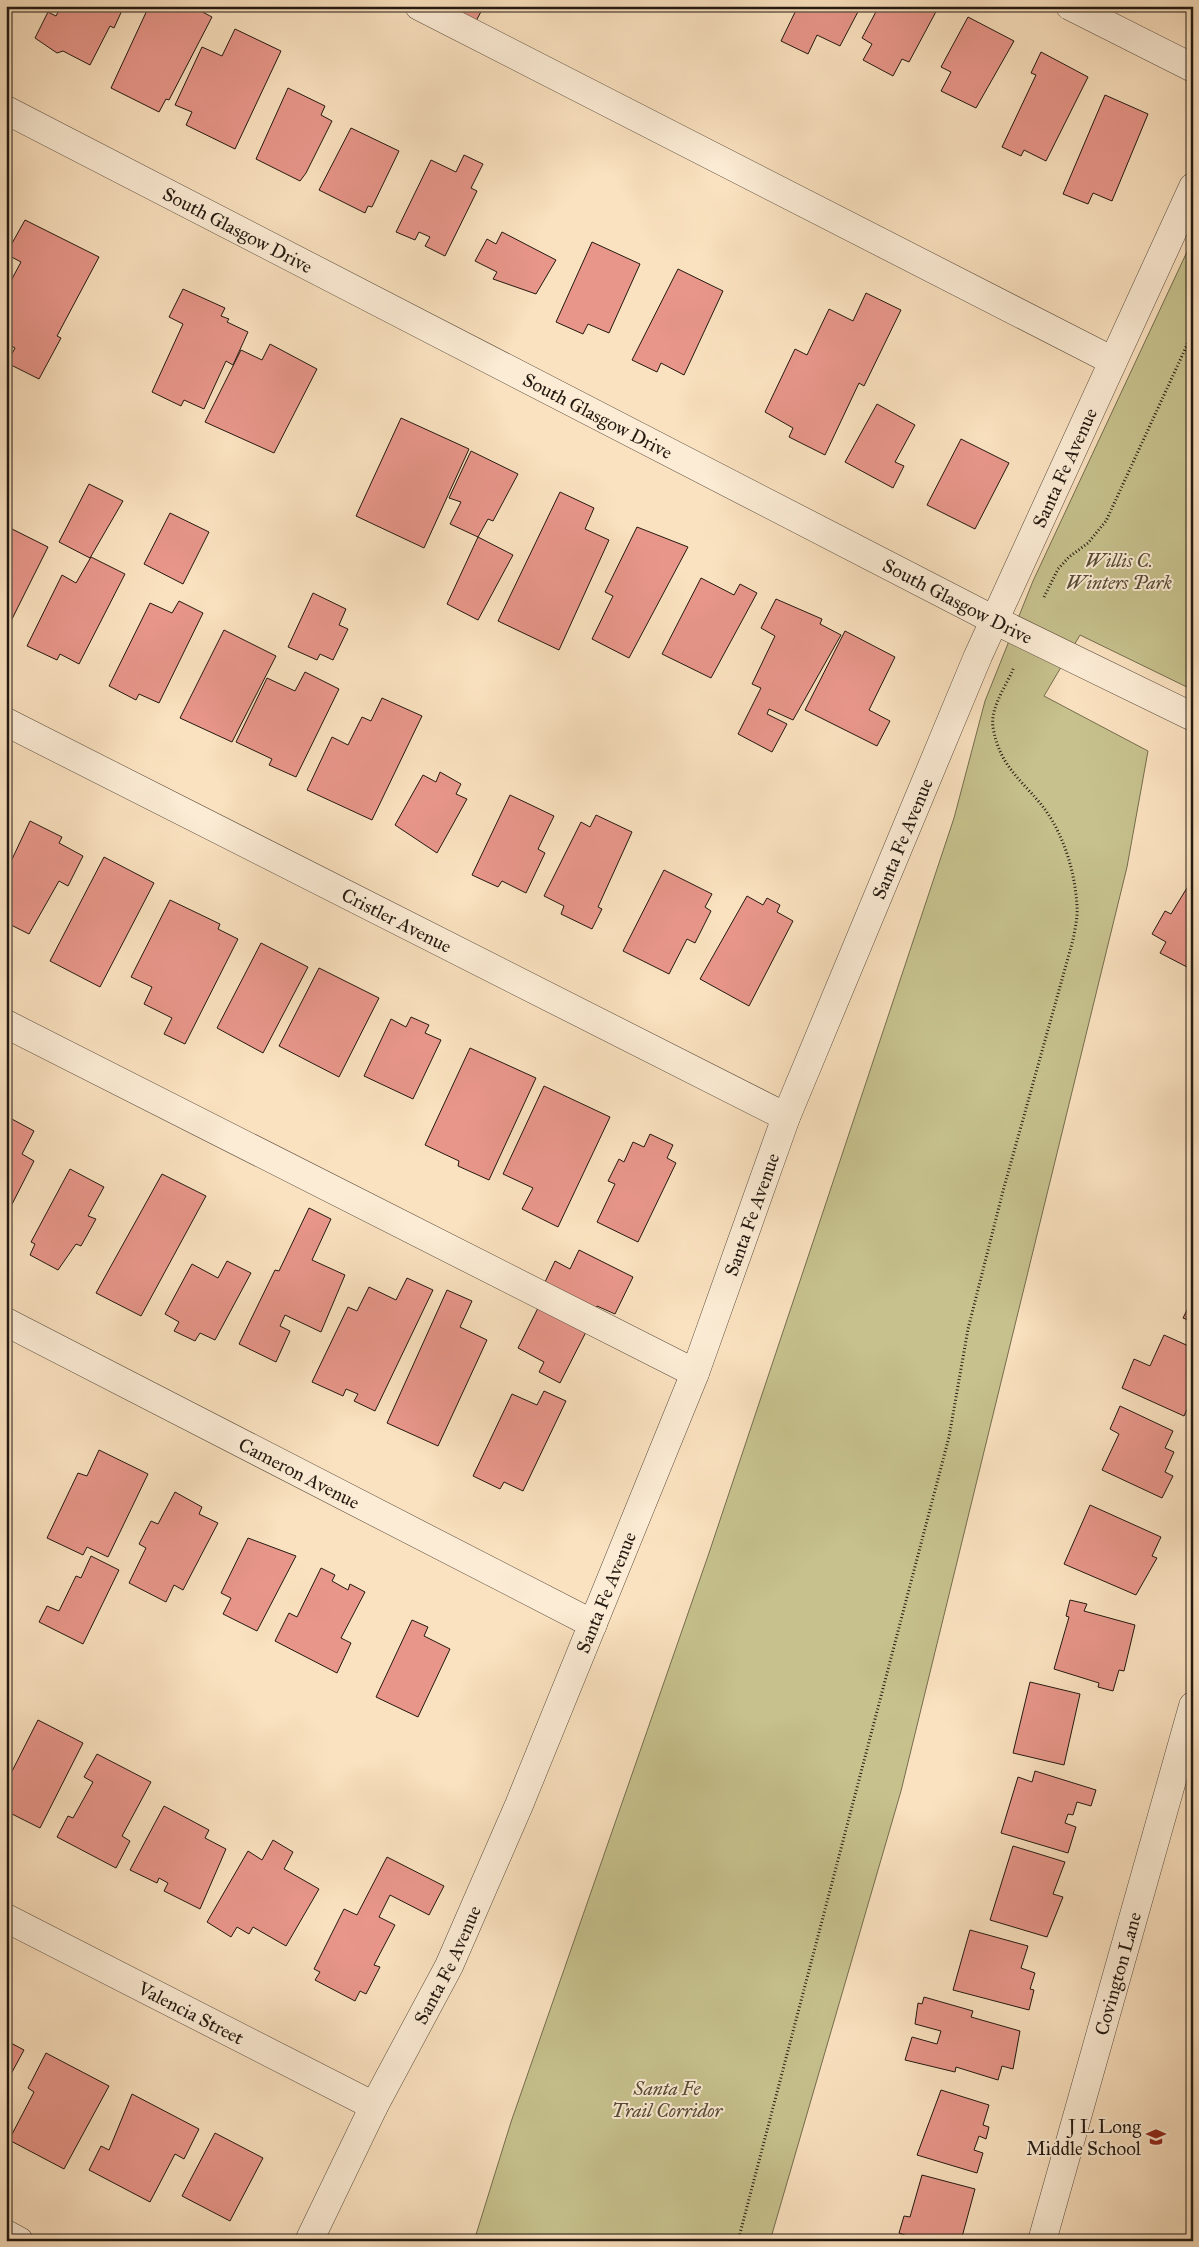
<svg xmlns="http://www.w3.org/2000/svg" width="1199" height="2247" font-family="'IM FELL Great Primer',serif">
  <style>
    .green { fill: #c6c18d; stroke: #746d4e }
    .building { fill: #e8968a; stroke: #231910 }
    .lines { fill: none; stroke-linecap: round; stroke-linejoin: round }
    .minor-casing { stroke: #594b3c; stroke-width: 29 }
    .path { stroke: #231910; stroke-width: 3; stroke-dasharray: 1 2.5; stroke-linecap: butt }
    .minor { stroke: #fcecd5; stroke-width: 28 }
    .labels { text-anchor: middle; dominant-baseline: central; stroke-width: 4; stroke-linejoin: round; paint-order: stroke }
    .street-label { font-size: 19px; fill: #231910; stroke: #fcecd5 }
    .park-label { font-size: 19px; font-style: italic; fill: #544b36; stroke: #fcecd5 }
    .poi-label { font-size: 19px; fill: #231910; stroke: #fcecd5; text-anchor: end }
  </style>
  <rect width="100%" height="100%" fill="#fae1bf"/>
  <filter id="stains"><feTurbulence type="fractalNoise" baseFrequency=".004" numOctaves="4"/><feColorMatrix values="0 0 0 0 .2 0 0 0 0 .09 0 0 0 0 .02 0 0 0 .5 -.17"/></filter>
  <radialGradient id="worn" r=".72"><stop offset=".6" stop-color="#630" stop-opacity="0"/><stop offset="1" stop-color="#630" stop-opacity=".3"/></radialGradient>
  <path class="green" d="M1193,239V690L1080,635L1044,696L1148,751L1127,867L901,1791L770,2241H474L511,2122L709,1553L816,1233L954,818L985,701L1033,581Z"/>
  <g class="building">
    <path d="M61,6H124L114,28L110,26L90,65L63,51L57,53L35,38L48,12L56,16Z"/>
    <path d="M149,6H191L212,17L169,100L166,99L159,112L111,88Z"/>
    <path d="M442,6H484L475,23Z"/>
    <path d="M798,6H861L840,46L817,35L808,54L781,41Z"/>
    <path d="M879,6H939L909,62L902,59L893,76L863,60L872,44L862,38Z"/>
    <path d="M968,17L1014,41L976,108L941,91L951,72L941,67Z"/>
    <path d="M235,29L281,51L235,149L186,125L192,112L175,105L202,47L222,56Z"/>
    <path d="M1041,52L1088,77L1046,161L1024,150L1021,156L1002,147L1036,75L1031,73Z"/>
    <path d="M288,88L325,106L321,115L332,121L306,173L300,181L256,159Z"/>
    <path d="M1105,95L1148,114L1112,201L1093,193L1088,204L1063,194Z"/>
    <path d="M351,128L399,151L372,207L368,206L365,213L319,190Z"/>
    <path d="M464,155L483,164L471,188L477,191L445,256L425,246L430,237L419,232L415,240L396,232L431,160L456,172Z"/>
    <path d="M25,220L99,257L57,336L61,338L39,379L7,363L15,348L6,343V290L21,262L6,254Z"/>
    <path d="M502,232L556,260L536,294L493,279L497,272L475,261L487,239L496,244Z"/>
    <path d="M592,242L640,264L609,333L588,324L583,334L556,322Z"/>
    <path d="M678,269L723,291L684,375L661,363L657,372L632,360Z"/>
    <path d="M183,289L225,308L221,316L229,319L227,322L248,332L233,365L226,361L204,409L184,400L181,406L152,392L183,324L169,317Z"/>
    <path d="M866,293L901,310L864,386L859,383L825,455L789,437L793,428L765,412L795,349L807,355L829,309L853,321Z"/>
    <path d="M270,344L317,369L274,453L205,422L241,350L262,360Z"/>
    <path d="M877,404L915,425L895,462L904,466L893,488L845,462Z"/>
    <path d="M401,418L469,449L424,548L356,516Z"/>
    <path d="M961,439L1009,463L975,529L927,505Z"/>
    <path d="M471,451L518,474L493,521L488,519L478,537L450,524L461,502L449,498Z"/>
    <path d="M89,484L123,501L90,558L59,542Z"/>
    <path d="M560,492L594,508L585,529L609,540L559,650L498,621Z"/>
    <path d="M170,513L209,532L183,584L144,564Z"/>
    <path d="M6,526L48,547L10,623L6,622Z"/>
    <path d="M637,527L688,547L629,658L592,639L613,596L605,592Z"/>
    <path d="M478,537L513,555L478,620L447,604Z"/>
    <path d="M91,557L125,574L79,664L60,654L57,660L27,646L62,575L76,583Z"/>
    <path d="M701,578L734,595L740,584L757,593L711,678L662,654Z"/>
    <path d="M313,593L346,609L339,625L348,629L333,660L320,654L317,660L288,647Z"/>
    <path d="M776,599L822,619L820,624L841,635L793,720L769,709L767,714L787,724L772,752L738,734L761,688L752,684L775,636L761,628Z"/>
    <path d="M179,601L203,613L159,703L139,694L136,700L109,686L150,603L172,613Z"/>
    <path d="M224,630L276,656L232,742L180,718Z"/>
    <path d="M845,631L895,657L869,710L890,721L877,746L805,710Z"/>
    <path d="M305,672L339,689L296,777L269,765L272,759L236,742L267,678L295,691Z"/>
    <path d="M382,698L422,716L372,820L307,790L332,737L348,745L362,717L371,721Z"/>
    <path d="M440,772L461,784L456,794L467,799L437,853L395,825L423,775L436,782Z"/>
    <path d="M510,795L554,816L538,849L545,853L526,893L502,881L498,887L472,875Z"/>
    <path d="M596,815L632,832L598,907L602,909L592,929L561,914L564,906L544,896L581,822L590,827Z"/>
    <path d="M30,821L62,837L59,843L83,856L68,886L59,881L29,934L9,924L6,930V872Z"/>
    <path d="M104,857L154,883L100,987L50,961Z"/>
    <path d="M664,870L712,894L705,907L711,911L695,943L687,939L669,974L623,951Z"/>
    <path d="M1193,878V956L1187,967L1160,953L1166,942L1152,934L1165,911L1171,914Z"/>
    <path d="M747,896L763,905L767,898L780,905L777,912L793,921L749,1006L700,979Z"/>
    <path d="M170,900L220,924L218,929L238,939L185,1044L164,1034L172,1018L144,1004L152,987L131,977Z"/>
    <path d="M261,943L308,967L263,1053L217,1028Z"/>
    <path d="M319,968L379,998L339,1077L279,1046Z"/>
    <path d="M411,1017L429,1025L425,1033L441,1040L413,1099L364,1076L391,1019L406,1027Z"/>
    <path d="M470,1048L536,1078L489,1180L458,1166L459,1161L425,1145Z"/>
    <path d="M544,1086L610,1117L558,1227L522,1209L533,1188L503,1174Z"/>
    <path d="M10,1118L34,1131L22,1154L34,1161L6,1216V1125Z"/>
    <path d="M650,1134L673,1145L667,1158L676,1163L638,1242L597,1222L615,1184L608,1181L619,1159L624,1162L633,1142L644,1147Z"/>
    <path d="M70,1169L104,1187L88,1216L96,1219L81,1246L76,1244L58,1270L30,1255L35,1244L31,1242Z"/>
    <path d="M162,1174L206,1196L141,1316L96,1293Z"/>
    <path d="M309,1208L331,1219L312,1260L345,1275L321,1332L285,1315L280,1326L290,1331L276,1362L239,1344L275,1270L279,1271Z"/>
    <path d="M579,1250L633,1277L615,1314L597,1306L596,1309L545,1282L555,1261L570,1269Z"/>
    <path d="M227,1261L251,1273L215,1340L200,1333L195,1341L174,1331L179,1322L165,1314L192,1264L218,1278Z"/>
    <path d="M407,1278L433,1290L375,1411L354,1401L358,1394L346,1389L343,1396L312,1382L348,1307L357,1311L369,1287L396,1300Z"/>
    <path d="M447,1290L472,1301L460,1327L487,1340L438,1446L387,1423Z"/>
    <path d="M1191,1302L1193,1303V1322L1183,1318Z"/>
    <path d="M538,1308L586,1332L560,1383L539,1372L544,1362L518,1348Z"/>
    <path d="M1164,1335L1193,1348V1405L1190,1403L1184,1416L1122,1388L1134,1359L1150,1366Z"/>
    <path d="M544,1391L566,1401L523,1491L504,1482L500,1489L473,1476L512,1394L537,1405Z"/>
    <path d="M1120,1406L1173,1431L1165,1448L1174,1452L1165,1472L1173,1476L1162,1498L1102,1470L1119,1434L1110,1429Z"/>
    <path d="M99,1450L148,1474L108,1557L87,1547L83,1555L47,1538L78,1473L87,1476Z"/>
    <path d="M175,1492L202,1507L199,1514L218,1523L183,1590L174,1585L166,1602L129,1583L146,1548L139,1544L151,1521L158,1524Z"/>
    <path d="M1090,1505L1161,1537L1152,1556L1157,1558L1136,1595L1064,1564Z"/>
    <path d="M248,1538L296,1556L257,1631L223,1614L231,1598L221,1593Z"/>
    <path d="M91,1556L119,1570L83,1644L39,1622L47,1606L59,1611L76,1576L81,1578Z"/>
    <path d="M321,1568L335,1575L332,1581L348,1590L350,1584L365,1592L341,1638L351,1643L337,1673L275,1641L289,1613L297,1617Z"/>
    <path d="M1070,1600L1087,1604L1084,1611L1135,1625L1124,1671L1119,1670L1113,1691L1098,1687L1099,1683L1054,1669L1069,1617L1066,1616Z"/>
    <path d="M412,1620L428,1627L424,1636L450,1649L418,1717L376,1697Z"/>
    <path d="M1030,1682L1080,1694L1064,1765L1013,1753Z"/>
    <path d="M38,1720L83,1743L40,1828L6,1811V1783Z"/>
    <path d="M97,1754L151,1782L122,1836L130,1841L116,1868L57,1837L68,1816L73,1818L93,1782L84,1777Z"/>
    <path d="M1035,1771L1096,1790L1091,1806L1077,1802L1073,1815L1068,1814L1065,1823L1076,1827L1068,1853L1001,1833L1018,1777L1032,1782Z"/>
    <path d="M164,1806L209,1830L205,1838L226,1849L200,1909L164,1891L168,1883L159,1878L157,1883L130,1870Z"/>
    <path d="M273,1840L293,1852L284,1869L319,1889L286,1946L253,1927L249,1934L237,1927L231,1937L207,1922L248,1851L262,1860Z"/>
    <path d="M1013,1846L1065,1862L1053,1894L1063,1897L1047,1937L990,1920Z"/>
    <path d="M387,1857L444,1886L429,1915L390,1895L379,1917L395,1925L374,1965L380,1967L366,1994L360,1991L355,2001L315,1980L320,1972L314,1969L344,1909L357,1915Z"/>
    <path d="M970,1930L1028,1946L1021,1968L1035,1973L1030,1989L1034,1990L1029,2010L953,1990Z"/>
    <path d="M924,1997L973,2011L971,2017L1020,2031L1013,2069L1002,2066L998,2080L956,2067L955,2072L905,2060L912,2037L937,2044L941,2031L915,2024L918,2003L922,2004Z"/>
    <path d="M6,2033L11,2036L7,2041L24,2050L11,2074L6,2071Z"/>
    <path d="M46,2053L109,2086L64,2169L9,2140L34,2092L28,2088Z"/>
    <path d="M941,2090L989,2105L983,2125L989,2127L986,2139L979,2136L974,2150L983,2153L977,2173L917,2155Z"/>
    <path d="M132,2094L199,2129L184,2159L175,2154L150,2202L89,2170L101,2146L109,2150Z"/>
    <path d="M215,2133L263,2158L230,2221L182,2196Z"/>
    <path d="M922,2175L975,2189L962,2237L957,2235L955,2241H910L904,2239L905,2235L899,2233L904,2216L910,2217Z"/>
  </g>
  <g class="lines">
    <defs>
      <g id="minor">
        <path d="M419,6L1113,361"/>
        <path d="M1070,6L1193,68"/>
        <path id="s1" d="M6,110L994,620L1193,717"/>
        <path id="s2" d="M6,722L786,1117"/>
        <path d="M6,1024L695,1373"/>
        <path id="s3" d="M6,1322L593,1624"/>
        <path id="s4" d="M6,1918L374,2106"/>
        <path d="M6,2234L19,2241"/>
        <path id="s5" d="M309,2241L374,2106L449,1966L519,1805L695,1373L786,1117L978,656L1193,187"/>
        <path id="s6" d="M1042,2241L1193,1706"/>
      </g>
    </defs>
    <use href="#minor" class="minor-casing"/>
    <g class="path">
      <path d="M1044,597L1058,569L1069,557L1088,543L1106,521L1193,332"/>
      <path d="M1188,669L1193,660"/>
      <path d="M738,2241L949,1437L968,1329L1003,1191L1073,940C1075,929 1078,917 1077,906C1075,871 1063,831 1040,803C1019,778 999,764 993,727C990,707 1007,685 1014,667"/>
    </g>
    <use href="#minor" class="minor"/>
  </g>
  <defs>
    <symbol id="school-bare" viewBox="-9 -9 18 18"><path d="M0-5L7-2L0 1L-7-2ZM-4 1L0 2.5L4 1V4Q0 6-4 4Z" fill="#8f2418" stroke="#fcecd5" stroke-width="2.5" paint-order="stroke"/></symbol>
  </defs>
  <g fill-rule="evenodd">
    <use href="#school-bare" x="1142" y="2123" width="28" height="28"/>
  </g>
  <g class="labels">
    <g class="street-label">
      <text stroke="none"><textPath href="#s1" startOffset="261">South Glasgow Drive</textPath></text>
      <text stroke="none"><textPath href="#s1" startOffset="666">South Glasgow Drive</textPath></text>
      <text stroke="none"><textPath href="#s5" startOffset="1929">Santa Fe Avenue</textPath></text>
      <text stroke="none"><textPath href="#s1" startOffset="1071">South Glasgow Drive</textPath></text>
      <text stroke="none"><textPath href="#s5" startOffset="1524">Santa Fe Avenue</textPath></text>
      <text stroke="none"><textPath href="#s2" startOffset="438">Cristler Avenue</textPath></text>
      <text stroke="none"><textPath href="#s5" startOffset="1119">Santa Fe Avenue</textPath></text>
      <text stroke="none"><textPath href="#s3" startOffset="330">Cameron Avenue</textPath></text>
      <text stroke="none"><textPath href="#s5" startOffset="714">Santa Fe Avenue</textPath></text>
      <text stroke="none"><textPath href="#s5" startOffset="309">Santa Fe Avenue</textPath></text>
      <text stroke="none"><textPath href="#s6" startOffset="278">Covington Lane</textPath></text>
      <text stroke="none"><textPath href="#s4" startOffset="208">Valencia Street</textPath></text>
    </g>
    <g class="park-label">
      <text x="1119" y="560">Willis C.<tspan x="1119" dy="22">Winters Park</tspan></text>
      <text x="667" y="2088">Santa Fe<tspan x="667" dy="22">Trail Corridor</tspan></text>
    </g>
    <g class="poi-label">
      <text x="1141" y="2126">J L Long<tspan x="1141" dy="22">Middle School</tspan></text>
    </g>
  </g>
  <rect width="1199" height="2247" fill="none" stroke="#fae1bf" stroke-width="25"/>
  <rect x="8" y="8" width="1184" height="2232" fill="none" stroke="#231910" stroke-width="2.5"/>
  <rect x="12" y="12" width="1174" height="2222" fill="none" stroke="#231910"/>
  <rect width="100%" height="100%" filter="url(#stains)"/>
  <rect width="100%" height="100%" fill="url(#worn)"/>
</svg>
